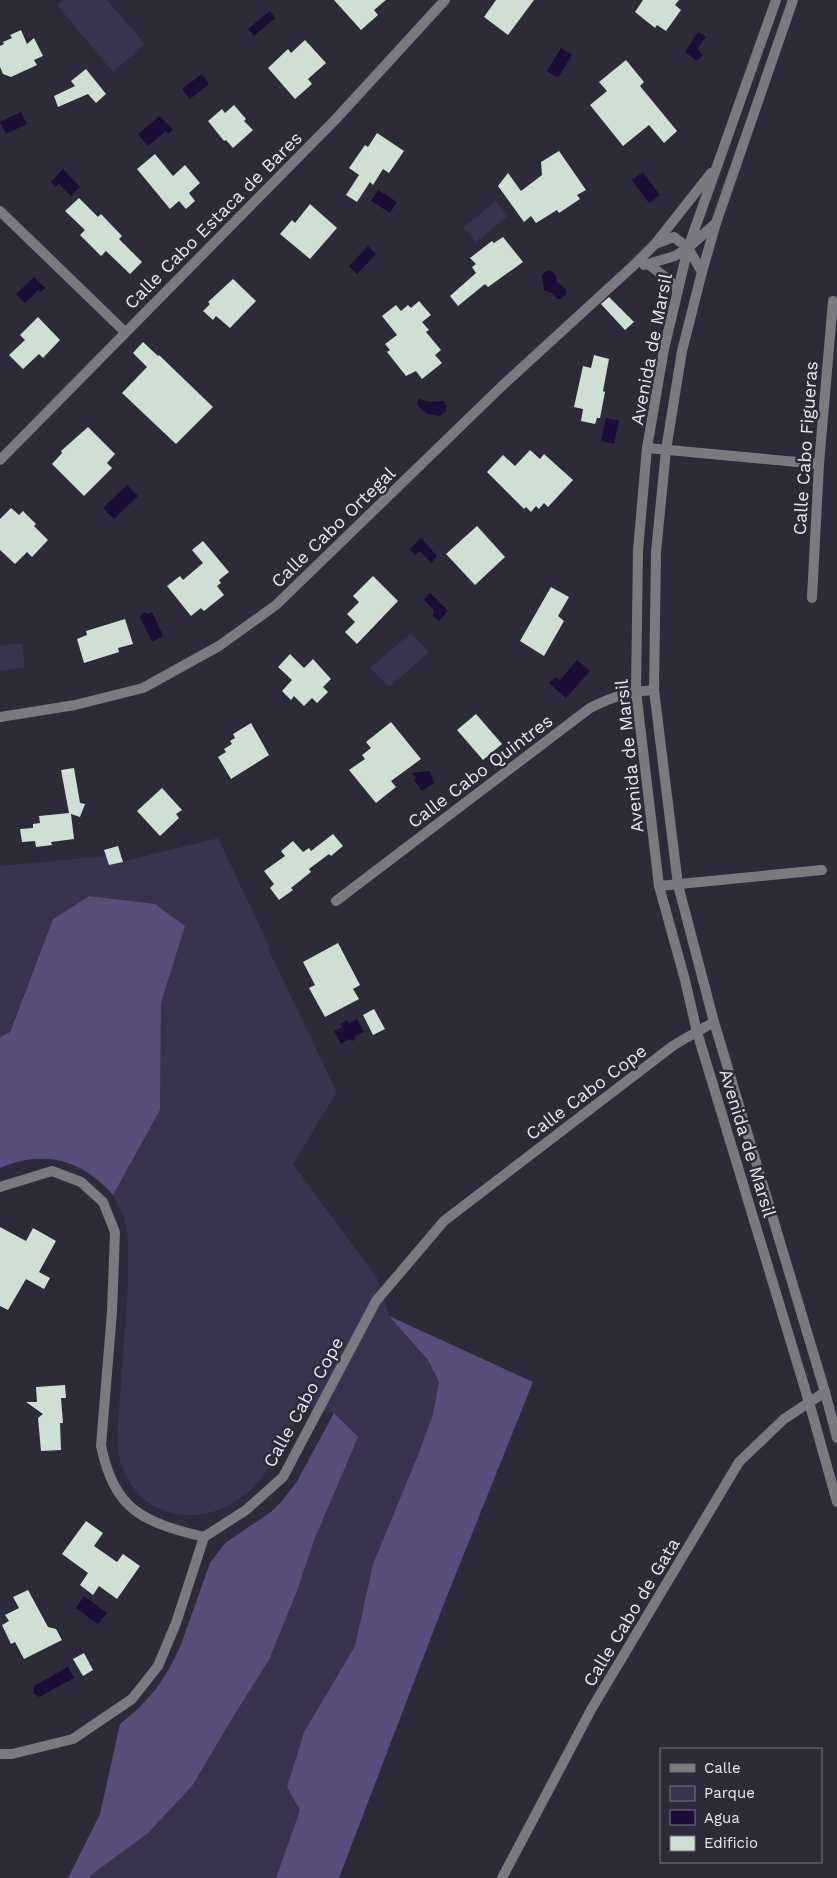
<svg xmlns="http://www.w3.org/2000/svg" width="837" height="1878" font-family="'Work Sans',sans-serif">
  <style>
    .green { fill: #393350 }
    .forest { fill: #584d7b }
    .water { fill: #1b0d36 }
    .building { fill: #cee0d3 }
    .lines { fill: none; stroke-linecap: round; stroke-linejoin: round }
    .minor { stroke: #7b7a81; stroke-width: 10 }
    .tertiary { stroke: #7b7a81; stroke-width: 10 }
    .labels { text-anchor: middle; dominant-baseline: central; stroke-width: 5; stroke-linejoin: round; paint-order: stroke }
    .street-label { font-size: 18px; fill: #e9e8f1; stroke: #2d2a39 }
  </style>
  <rect width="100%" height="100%" fill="#2d2a39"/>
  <g class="green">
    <path d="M64,0H107L145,44L113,72L57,5Z"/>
    <path d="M496,201L508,216L476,242L464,227Z"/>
    <path d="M411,633L429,652L389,687L370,668Z"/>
    <path d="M22,643L25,667L0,671V646Z"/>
    <path d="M218,838L271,950L269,951L337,1092L293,1164L377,1278L389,1316L428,1360L439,1382L433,1414L420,1450L373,1564L355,1646L304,1732L287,1787L300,1810L276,1878H90L91,1875L233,1717L269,1660L297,1591L315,1538L357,1437L334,1413L303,1406C288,1436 273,1471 247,1493C194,1538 120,1512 117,1440L128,1283V1240L124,1217L113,1195L160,1110L161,1003L185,926L155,904L88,896L53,919L9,1032L0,1037V866L106,856L109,865Z"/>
  </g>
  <g class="forest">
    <path d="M89,896L155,904L185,926L161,1003L160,1110L113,1195C83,1160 44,1149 0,1168V1037L10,1032L53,919Z"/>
    <path d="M389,1316L533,1382L443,1606L339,1878H276L300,1810L287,1787L304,1732L355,1646L373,1564L420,1450L433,1414L439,1382L428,1360Z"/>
    <path d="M334,1413L358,1437L315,1538L297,1591L269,1660L233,1717L192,1786L148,1833L91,1875L90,1878H68L100,1814L120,1724L138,1709L156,1689L169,1669L180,1647L210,1563L225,1543L271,1512L281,1502L296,1483Z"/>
  </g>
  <g class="water">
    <path d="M270,11L275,18L254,36L248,29Z"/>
    <path d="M698,32L706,37L697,49L702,54L701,58L696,60L685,52Z"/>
    <path d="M561,48L572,55L558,78L547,71Z"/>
    <path d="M202,74L209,84L190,99L182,89Z"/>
    <path d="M21,112L27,124L6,134L0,122Z"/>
    <path d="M160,116L173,130L168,134L166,131L148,146L138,134Z"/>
    <path d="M63,169L80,187L71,196L59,184L56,187L51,182Z"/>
    <path d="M643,172L660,195L649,203L632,180Z"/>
    <path d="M378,190L397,202L390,213L371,201Z"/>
    <path d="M368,246L376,254L357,274L349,266Z"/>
    <path d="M548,270L553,272L556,276L557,282L566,289V294L561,299H557L552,293L544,290L542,275Z"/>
    <path d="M34,277L45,288L41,292L38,290L25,303L16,294Z"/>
    <path d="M420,399L431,402L443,401L447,406L446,411L440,416L427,414L418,406L417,401Z"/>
    <path d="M606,418L619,421L614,444L601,441Z"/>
    <path d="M127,485L138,496L114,519L103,508Z"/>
    <path d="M421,538L437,556L431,563L420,551L415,555L410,549Z"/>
    <path d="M430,593L448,611L439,621L433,616L434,610L424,600Z"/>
    <path d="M144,612L149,614L152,612L163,636L152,642L140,617Z"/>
    <path d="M577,660L590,671L566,698L549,683L555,677L560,680Z"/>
    <path d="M430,771L434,783L422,791L414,780L416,778L412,773Z"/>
    <path d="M357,1019L364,1032L355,1036L354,1041L349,1039L341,1044L334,1031L342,1027L341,1024L347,1020L349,1023Z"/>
    <path d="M84,1596L107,1613L98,1624L76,1608Z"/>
    <path d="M68,1667L74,1678L39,1697L33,1693L34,1686Z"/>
  </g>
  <g class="building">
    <path d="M334,0H386L374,10L378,15L361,30Z"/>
    <path d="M496,0H534L508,35L484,17Z"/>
    <path d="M643,0H679L675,5L681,10L666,31L657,25L655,28L635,12Z"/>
    <path d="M21,30L27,44L34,38L43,56L34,60L37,65L11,77L3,74L0,67V46L4,44L3,42L12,38L10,35Z"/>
    <path d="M305,40L326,63L308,79L312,84L295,99L268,68L288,49L291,53Z"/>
    <path d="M626,60L644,82L640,86L677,131L664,143L649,125L623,146L590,105L607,91L599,82Z"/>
    <path d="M86,69L106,94L96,103L88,94L58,107L54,96L75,86L71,81Z"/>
    <path d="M234,105L246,119L244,121L253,130L233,148L226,140L224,141L208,121L222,109L225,113Z"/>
    <path d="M377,133L404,151L389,173L383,169L373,185L370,182L357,202L346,195L359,175L349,168L365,145L368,147Z"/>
    <path d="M559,151L586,190L577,195L580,199L559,213L557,210L536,223L531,216L524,222L498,186L508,173L521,191L542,175L541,162Z"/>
    <path d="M155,154L173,176L185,165L200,183L189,193L195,201L186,209L179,201L170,209L137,169Z"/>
    <path d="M79,198L98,217L101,214L122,236L119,239L142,262L130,274L106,251L101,256L80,235L85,230L65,211Z"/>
    <path d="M310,204L337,228L310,259L280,234L292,220L295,223Z"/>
    <path d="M503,237L523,262L488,287L485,284L458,306L450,296L476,273L472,267L476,264L470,258L492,241L494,243Z"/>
    <path d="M233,279L256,301L230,328L216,316L213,320L203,311L210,304L208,302Z"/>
    <path d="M609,297L634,322L625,330L601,304Z"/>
    <path d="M419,301L431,315L422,322L429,330L426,332L441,350L435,355L442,363L422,379L416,371L406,376L387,352L390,350L385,344L397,335L382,316L396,305L401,311L408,305L411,308Z"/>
    <path d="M38,317L60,340L43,358L39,354L23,369L9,355L25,340L20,335Z"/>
    <path d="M143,342L158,356L159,355L213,407L176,444L122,393L147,367L133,353Z"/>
    <path d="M594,355L609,359L603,391L605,392L600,418H597L595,424L581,421L583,409L574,407L583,366L591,368Z"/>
    <path d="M88,427L115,454L107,463L112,468L84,496L52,464L62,453L61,451Z"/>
    <path d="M530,450L540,459L544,454L573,480L548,507L544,503L539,509L536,506L531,512L526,507L524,509L487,472L503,455L515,466Z"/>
    <path d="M11,508L19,515L23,511L36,524L34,526L48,540L32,557L27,552L15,564L0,550V519Z"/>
    <path d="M477,526L505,557L475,585L446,554Z"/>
    <path d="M203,541L229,572L219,580L221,583L217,586L224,595L204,611L201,608L191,616L167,586L180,576L183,580L203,563L192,550Z"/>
    <path d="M373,576L398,601L357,644L345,632L355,622L347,614L359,602L353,596Z"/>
    <path d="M551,587L569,597L558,616L564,621L544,656L520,641Z"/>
    <path d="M125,619L133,644L118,648L119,652L84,663L77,639L87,635L86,631Z"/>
    <path d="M290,654L304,668L313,659L331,679L323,687L328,692L317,703L312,698L304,706L294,696L291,700L282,691L292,680L278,667Z"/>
    <path d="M476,714L502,744L483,760L457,730Z"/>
    <path d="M391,722L421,759L391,781L396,787L376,803L349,770L365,759L362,755L371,748L366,742Z"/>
    <path d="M251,723L269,755L231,779L218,757L226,752L224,749L232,744L230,741L235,738L233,734Z"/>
    <path d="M74,768L80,803L85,804L80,817L71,814L74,839L51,842L52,845L36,847L35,841L22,842L20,829L33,828V824L40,823L39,816L69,813L61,770Z"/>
    <path d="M162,788L182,810L176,814L179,818L160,836L137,811Z"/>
    <path d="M333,834L343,846L331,856L329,854L309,869L311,872L291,888L293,890L279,900L270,888L274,884L264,871L285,856L281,851L293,841L303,852L309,848L311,851Z"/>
    <path d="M118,846L123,862L109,865L104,850Z"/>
    <path d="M338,943L360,985L353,989L359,999L325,1017L309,988L315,985L303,962Z"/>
    <path d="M374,1009L385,1029L373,1035L363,1015Z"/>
    <path d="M0,1227L26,1241L33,1228L56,1241L39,1272L50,1278L44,1289L26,1279L8,1310L0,1306Z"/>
    <path d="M65,1385L66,1398H61L63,1423H60L61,1450L41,1451L38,1418L43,1414L26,1402H37L36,1387Z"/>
    <path d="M86,1521L103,1533L94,1546L117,1562L123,1554L140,1566L117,1599L99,1586L93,1595L80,1585L88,1573L62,1554Z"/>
    <path d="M28,1590L48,1627L56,1629L62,1640L24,1659L15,1642L11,1644L2,1625L9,1621L5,1615L19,1608L13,1597Z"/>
    <path d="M84,1653L93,1670L83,1676L73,1659Z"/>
  </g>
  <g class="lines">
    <g class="minor">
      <path d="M0,211L125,332"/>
      <path d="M647,448L819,464"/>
      <path d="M0,460L335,120L445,0"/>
      <path d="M812,598L819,464L833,301"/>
      <path d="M0,717L75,705L143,688L219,646L276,605L502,386L633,266"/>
      <path d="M659,886L822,870"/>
      <path d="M336,901L590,708C614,696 628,692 654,690"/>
      <path d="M0,1187L52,1171L81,1182L103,1202L115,1232L112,1312L101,1446C115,1511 143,1522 204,1537L246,1510L283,1477L376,1301L444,1221L674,1045L714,1022"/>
      <path d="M0,1754H12L73,1739L132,1699L158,1666L176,1623L204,1537"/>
      <path d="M502,1878L592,1708L739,1462L784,1419L825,1392"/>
    </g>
    <g class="tertiary">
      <path d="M776,0L688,248L664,349L647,448L638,550L636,691L659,886L685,980L697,1032L809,1402L837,1502"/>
      <path d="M793,0L716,223L702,272L682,351L666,450L656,552L654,690L678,885L714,1022L825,1392L837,1438"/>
      <path d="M655,244L711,173"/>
      <path d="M648,264L675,256L688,248L716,223"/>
      <path d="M644,265L648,264L669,280L678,291"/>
      <path d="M633,266L655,244L674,237L688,248L702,272"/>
    </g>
  </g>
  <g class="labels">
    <g class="street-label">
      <text transform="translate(213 220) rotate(-45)">Calle Cabo Estaca de Bares</text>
      <text transform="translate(651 349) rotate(-79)">Avenida de Marsil</text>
      <text transform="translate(805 448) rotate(-86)">Calle Cabo Figueras</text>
      <text transform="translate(333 527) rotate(-44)">Calle Cabo Ortegal</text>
      <text transform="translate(629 756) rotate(-96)">Avenida de Marsil</text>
      <text transform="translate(480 771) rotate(-37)">Calle Cabo Quintres</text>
      <text transform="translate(586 1092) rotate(-37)">Calle Cabo Cope</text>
      <text transform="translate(748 1143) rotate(73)">Avenida de Marsil</text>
      <text transform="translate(303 1402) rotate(-61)">Calle Cabo Cope</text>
      <text transform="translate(631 1612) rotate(-59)">Calle Cabo de Gata</text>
    </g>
  </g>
  <rect x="660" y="1748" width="162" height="115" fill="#2d2a39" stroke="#787683"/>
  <rect x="670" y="1764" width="25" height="8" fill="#7b7a81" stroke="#787683"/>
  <text x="704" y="1773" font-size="15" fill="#e9e8f1">Calle</text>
  <rect x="670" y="1786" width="25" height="15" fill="#393350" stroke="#787683"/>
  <text x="704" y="1798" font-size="15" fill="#e9e8f1">Parque</text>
  <rect x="670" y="1810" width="25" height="15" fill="#1b0d36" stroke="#787683"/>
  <text x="704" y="1823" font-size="15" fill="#e9e8f1">Agua</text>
  <rect x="670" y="1836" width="25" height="15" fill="#cee0d3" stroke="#787683"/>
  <text x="704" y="1848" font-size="15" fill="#e9e8f1">Edificio</text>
</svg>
